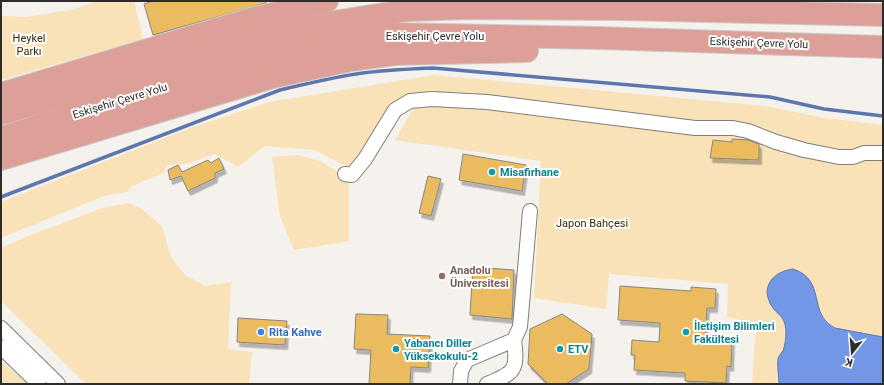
<svg xmlns="http://www.w3.org/2000/svg" width="884" height="385" font-family="Roboto,sans-serif">
  <style>
    .green { fill: #f9e2b7 }
    .water { fill: #7297e6; stroke: #5d77ae }
    .lines { fill: none; stroke-linecap: round; stroke-linejoin: round }
    .stream { stroke: #5d77ae; stroke-width: 3.5 }
    .building { fill: #eabc5e; stroke: #888681; filter: url(#shadow) }
    .minor-casing { stroke: #807e79; stroke-width: 16 }
    .trunk-casing { stroke: #cdcccc; stroke-width: 24 }
    .minor { stroke: #fff; stroke-width: 14 }
    .trunk { stroke: #dca098; stroke-width: 22 }
    .culture-dot { fill: #0f9aa8; stroke: #fff; stroke-width: 1.5 }
    .education-dot { fill: #8d6e63; stroke: #fff; stroke-width: 1.5 }
    .shop-dot { fill: #3f7fe0; stroke: #fff; stroke-width: 1.5 }
    .labels { text-anchor: middle; dominant-baseline: central; stroke-width: 4; stroke-linejoin: round; paint-order: stroke }
    .street-label { font-size: 11px; fill: #2d2c2a; stroke: #fff }
    .park-label { font-size: 11px; fill: #3b2800; stroke: #fff }
    .culture-label { font-size: 11px; font-weight: bold; fill: #0d838f; stroke: #fff; text-anchor: start }
    .education-label { font-size: 11px; font-weight: bold; fill: #785e54; stroke: #fff; text-anchor: start }
    .shop-label { font-size: 11px; font-weight: bold; fill: #366cbe; stroke: #fff; text-anchor: start }
  </style>
  <defs>
    <filter id="shadow"><feDropShadow dx="2.5" dy="4.5" stdDeviation="0" flood-color="#0004"/></filter>
  </defs>
  <rect width="100%" height="100%" fill="#f5f2ed"/>
  <g class="green">
    <path d="M98,1H134L143,39L1,80V16L26,17L75,9Z"/>
    <path d="M433,75L766,106L824,118L883,125V384H752L756,323L727,317L728,284L609,274L606,309L534,298L541,161L395,140L421,95L407,98L352,168L347,167L315,150L265,146L238,167L215,154L187,164L167,165L164,173L132,186L127,192L104,196L1,238V202L193,127L270,102Z"/>
    <path d="M299,155L322,162L349,179V241L294,250L280,216L272,157Z"/>
    <path d="M129,203L143,210L162,226L171,257L185,275L206,286L231,282L228,349L252,352L249,384H86L1,301V248L28,236L102,208Z"/>
    <path d="M1,361L29,384H1Z"/>
  </g>
  <path class="water" d="M793,269C827,280 807,314 835,328L883,337V384H779C779,376 777,367 778,359C779,356 781,353 783,351C785,345 786,338 786,332C785,313 776,316 770,303C761,285 775,271 793,269Z"/>
  <g class="lines">
    <path class="stream" d="M1,197L280,90C305,84 330,78 356,74C381,70 407,69 433,68L770,97L824,109L883,116"/>
  </g>
  <g class="building">
    <path d="M153,1H266V3L153,35L144,4Z"/>
    <path d="M732,139L748,140L759,144V160L710,158L713,140L732,142Z"/>
    <path d="M463,154L526,165L522,191L459,180Z"/>
    <path d="M219,158L224,169L215,173V178L188,191L181,176L170,180L168,170L178,165L182,172L208,160L211,163Z"/>
    <path d="M428,176L441,179L431,216L419,213Z"/>
    <path d="M473,267L514,270L512,319L470,315Z"/>
    <path d="M620,286L691,291V287L716,289L715,308H707L705,339L732,341L731,367L727,366L726,383L685,381V373L634,370L635,355H631L632,340L659,342L660,323L618,320Z"/>
    <path d="M356,314L388,315L387,334L430,336L428,368L411,367L410,384H369L371,350L354,349Z"/>
    <path d="M562,314L592,334L589,369L566,384H548L528,364L530,329Z"/>
    <path d="M238,318L287,321L285,345L237,342Z"/>
  </g>
  <g class="lines">
    <defs>
      <g id="minor">
        <path d="M345,174L352,175L365,159L395,110L410,101L432,99L487,102L695,128H733L748,131L776,142L804,150L839,157H853L864,153H883"/>
        <path d="M1,328L58,384"/>
        <path d="M1,347L39,384"/>
        <path d="M460,384L461,371L467,360L514,340L520,327L530,211"/>
        <path d="M487,384C515,373 518,370 514,340"/>
      </g>
      <g id="trunk">
        <path d="M1,94L251,19L327,1"/>
        <path d="M1,114L245,41L340,21L409,10L473,8L618,9L883,15"/>
        <path d="M1,138L98,107L232,67L318,45L389,34L599,38L883,47"/>
        <path d="M1,159L273,77L351,60L395,54L527,51"/>
      </g>
    </defs>
    <use href="#minor" class="minor-casing"/>
    <use href="#trunk" class="trunk-casing"/>
    <use href="#minor" class="minor"/>
    <use href="#trunk" class="trunk"/>
  </g>
  <g class="culture-dot">
    <circle cx="492" cy="172" r="4"/>
    <circle cx="686" cy="332" r="4"/>
    <circle cx="396" cy="349" r="4"/>
    <circle cx="560" cy="349" r="4"/>
  </g>
  <circle class="education-dot" cx="442" cy="276" r="4"/>
  <circle class="shop-dot" cx="261" cy="332" r="4"/>
  <g class="labels">
    <g class="street-label">
      <text x="435" y="36">Eskişehir Çevre Yolu</text>
      <text transform="translate(759 43) rotate(2)">Eskişehir Çevre Yolu</text>
      <text transform="translate(120 101) rotate(-17)">Eskişehir Çevre Yolu</text>
    </g>
    <g class="park-label">
      <text x="29" y="38">Heykel<tspan x="29" dy="13">Parkı</tspan></text>
      <text x="592" y="223">Japon Bahçesi</text>
    </g>
    <g class="culture-label">
      <text x="500" y="172">Misafirhane</text>
      <text x="694" y="326">İletişim Bilimleri<tspan x="694" dy="13">Fakültesi</tspan></text>
      <text x="404" y="343">Yabancı Diller<tspan x="404" dy="13">Yüksekokulu-2</tspan></text>
      <text x="568" y="349">ETV</text>
    </g>
    <g class="education-label">
      <text x="450" y="270">Anadolu<tspan x="450" dy="13">Üniversitesi</tspan></text>
    </g>
    <g class="shop-label">
      <text x="269" y="332">Rita Kahve</text>
    </g>
  </g>
  <rect width="884" height="385" fill="none" stroke="#2d2c2a" stroke-width="4"/>
  <g transform="translate(852 353) rotate(197)" stroke="#ffffff" stroke-width="3" paint-order="stroke">
  <path d="M0-3L7 15L0 10L-7 15Z" fill="#2d2c2a"/>
  <text y="-6" font-size="11" font-weight="bold" text-anchor="middle" fill="#2d2c2a">K</text>
  </g>
</svg>
